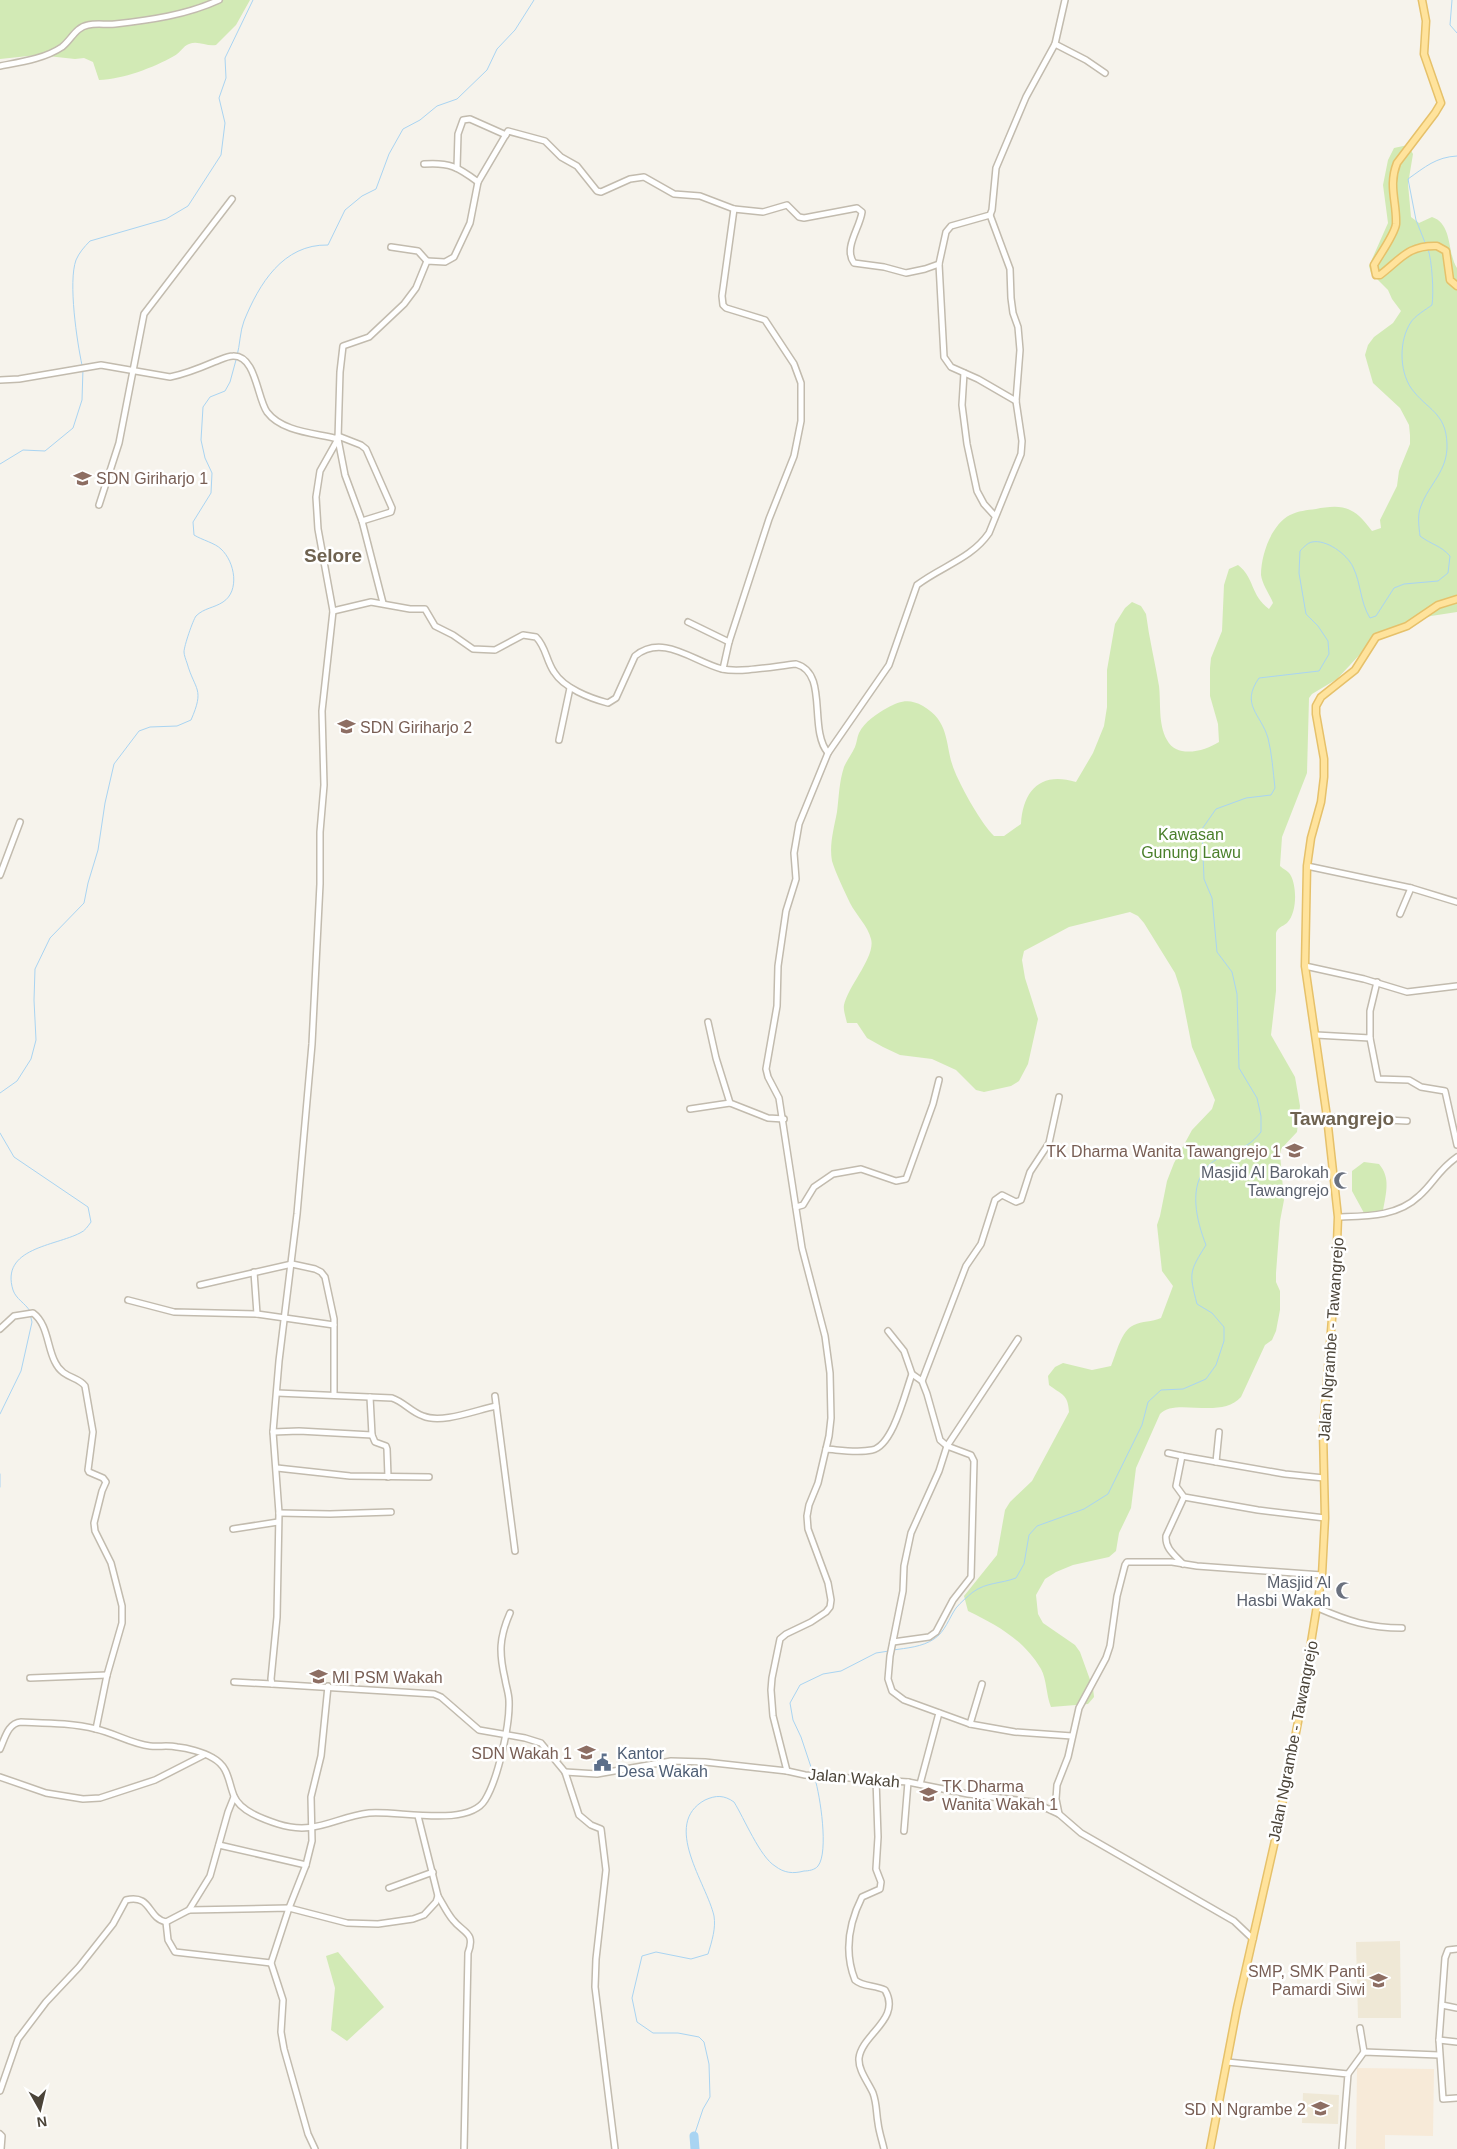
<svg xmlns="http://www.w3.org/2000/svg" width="1457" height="2149" font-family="Arial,sans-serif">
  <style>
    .commercial { fill: #f7ead8 }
    .education { fill: #efe8d6 }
    .green { fill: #d2eab5 }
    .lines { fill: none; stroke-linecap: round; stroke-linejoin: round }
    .stream { stroke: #a9d4f2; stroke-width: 1 }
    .river { stroke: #a9d4f2; stroke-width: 9 }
    .minor-casing { stroke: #c2bbae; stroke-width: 8 }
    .major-casing { stroke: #e6c16a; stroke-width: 9 }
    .minor { stroke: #fff; stroke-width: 5 }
    .major { stroke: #ffe39c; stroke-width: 6 }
    .labels { text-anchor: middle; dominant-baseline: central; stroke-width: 5; stroke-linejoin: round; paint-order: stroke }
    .education-label { font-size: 16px; fill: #785e54; stroke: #fff; text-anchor: start }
    .park-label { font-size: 16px; fill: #4a7f2a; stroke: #fff }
    .worship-label { font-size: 16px; fill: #5b616d; stroke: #fff; text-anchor: end }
    .street-label { font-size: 16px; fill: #4b4439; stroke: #fff }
    .service-label { font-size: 16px; fill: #4e5e75; stroke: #fff; text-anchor: start }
    .quarter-label { font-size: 19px; font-weight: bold; fill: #6e6250; stroke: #fff }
  </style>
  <rect width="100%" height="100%" fill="#f6f3ec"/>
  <path class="commercial" d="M1357,2068L1434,2069L1433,2136L1385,2135V2149H1356Z"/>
  <g class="education">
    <path d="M1400,1941L1401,2018H1358L1356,1942Z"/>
    <path d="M1303,2093L1339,2095L1338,2124L1302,2123Z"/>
  </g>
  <g class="green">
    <path d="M0,0H250L236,25L216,45C207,47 198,40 189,44C183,46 180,53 174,56C153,68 123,79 99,80L93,62L84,58L75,59L38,55L0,59Z"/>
    <path d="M1408,145L1413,154L1408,184L1411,217L1419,223L1432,217C1453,224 1447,253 1457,268V612L1431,616L1380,632L1372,638L1364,650L1337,679L1312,694L1309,698L1307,773L1282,837L1280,866C1283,869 1289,871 1291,876C1297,888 1297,913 1287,923C1282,927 1278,927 1276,933V991L1271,1035L1295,1077L1300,1106L1297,1132L1281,1149L1280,1154L1284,1200L1280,1221L1276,1273V1282L1280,1291V1310L1276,1331L1272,1340L1265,1345L1241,1397C1221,1420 1175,1397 1160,1414L1136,1468L1131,1508L1119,1533L1116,1551L1109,1557L1073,1565L1056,1572L1045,1579L1036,1595L1038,1614L1043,1623L1075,1645L1080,1652L1093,1688L1094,1697L1088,1704L1051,1707C1046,1695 1047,1680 1041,1669C1024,1640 997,1625 968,1611L964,1596L997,1555L1005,1510L1010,1502L1032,1481L1069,1412C1068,1394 1062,1395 1049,1385L1048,1376L1055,1367L1063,1363L1092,1370L1111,1366C1116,1355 1121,1330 1134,1325C1142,1321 1152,1322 1161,1318L1173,1286L1162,1271L1157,1225L1160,1216L1167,1181L1174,1163L1192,1130L1212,1109L1215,1100L1192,1047L1181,991L1175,973L1144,923L1138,916L1130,912L1069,927L1024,951L1022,960L1025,978L1038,1019L1028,1064L1019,1081L1011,1086L984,1092L976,1090L956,1070L932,1059L900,1055L883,1047L867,1038L857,1023H847C846,1018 843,1010 844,1005C848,986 876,956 871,939C868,926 856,915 850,903C844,890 836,874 832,861C829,845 834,828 837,812C839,797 839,782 844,767C847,760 852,754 855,747C857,742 857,737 859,733C864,722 878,713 887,708C900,701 909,698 923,706C952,723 944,747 955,772C962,789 981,823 994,836H1004L1021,824C1023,790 1041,771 1076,782L1093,753L1104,726L1107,707V670L1115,624L1125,608L1132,602L1141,606L1146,614C1149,638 1155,662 1159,686C1161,703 1158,724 1167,740C1177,759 1205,751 1219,742L1218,724L1210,696V668L1211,658L1222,631L1224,585L1229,569L1238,565C1255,578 1250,595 1269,609L1273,603C1270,595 1262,584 1261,575C1261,555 1271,525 1290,515C1298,511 1307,510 1316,509C1327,507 1340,505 1350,510C1359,514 1366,523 1372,531L1381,528L1380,520L1397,486L1399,471L1410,444V435L1409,425L1400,408L1373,383L1365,355L1368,345L1374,337L1393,323L1401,311L1392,299L1388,290L1371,273L1369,266L1388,223L1383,185L1388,160L1394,148Z"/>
    <path d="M1364,1162L1379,1164C1391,1178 1386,1193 1383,1211L1364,1213L1352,1191V1171Z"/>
    <path d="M338,1952L384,2007L347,2041L331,2030L335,1988L326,1956Z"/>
  </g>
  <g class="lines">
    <g class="stream">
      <path d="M1452,0L1450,25L1457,33"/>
      <path d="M1426,245L1416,220L1408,179C1425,167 1436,157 1457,156"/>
      <path d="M237,356C240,345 240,331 244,321C259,284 283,244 328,245L345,210L362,196L376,189L389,154L403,129L420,120L437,106L457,99L487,70L497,49L515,30L534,0"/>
      <path d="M82,365C77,342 68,282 76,260C79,253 84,247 90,241L166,219L188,206L221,155L225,123L219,98L226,78L225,58L253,0"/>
      <path d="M0,464L23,450L45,451L73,428L82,400L83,369"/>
      <path d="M0,1093L17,1081L31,1059L36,1040L34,1000L35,969L50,938L84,903L88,883L98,850L105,803L114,764L139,731L150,727L177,726L191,720C205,688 195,691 187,663C186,660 184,655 184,652C184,646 193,620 196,616C204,608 214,608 223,602C240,591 235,562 221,549C215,543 202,540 194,535L193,522L211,493L212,473L205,458L201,440L203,407L210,397L225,391L230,382L236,360"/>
      <path d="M0,1133L14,1157L88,1207L91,1222C88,1226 85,1231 80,1233C55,1246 0,1248 13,1290C16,1299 25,1303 30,1311"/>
      <path d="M0,1414L21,1371L32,1322L30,1314"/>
      <path d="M0,1474V1487"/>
      <path d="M893,1650C907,1648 922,1647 934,1639C945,1632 949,1618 956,1608C961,1602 967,1597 973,1592C987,1582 1000,1584 1016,1578L1024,1564L1029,1535L1037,1526L1084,1509L1108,1494L1142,1425L1148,1402L1161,1390L1183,1389L1206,1379L1216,1365L1224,1341V1327L1212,1313L1197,1304C1189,1273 1189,1272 1206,1245C1197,1222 1187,1185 1209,1165C1220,1155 1235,1152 1247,1145C1252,1142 1257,1137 1261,1132V1116L1257,1098L1239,1068L1237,994L1232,972L1217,952L1212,898L1204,879L1202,829L1216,809L1246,798L1271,795L1275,788C1273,771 1272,754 1268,738C1261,714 1240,705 1259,678L1319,671L1329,654L1328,641L1318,626L1306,614L1299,573L1300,551C1303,548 1307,543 1312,542C1326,539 1347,554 1353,567C1361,583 1360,602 1370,618L1376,616L1394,588L1404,584L1438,581L1448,573L1450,556C1440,545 1432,545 1420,536C1419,527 1417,515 1421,506C1429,484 1448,471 1447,444C1446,412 1427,410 1411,388C1399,370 1399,340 1411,322C1415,316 1425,310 1432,305C1434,293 1432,260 1428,249"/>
      <path d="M813,1773L801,1737L793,1720L790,1703L800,1685L823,1674L841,1671L876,1653L889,1651"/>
      <path d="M694,2136L703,2109L710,2097L709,2064L704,2042L699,2037L678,2033H653L637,2022L632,1998L642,1956L656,1952L691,1959L708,1954C712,1941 716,1928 714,1916C707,1884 661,1824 705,1800C716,1795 724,1795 734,1802C744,1818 760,1857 775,1866C784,1873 793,1874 804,1871C808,1871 815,1870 818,1866C829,1852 820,1795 815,1779"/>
    </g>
    <path class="river" d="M694,2136L695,2149"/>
    <defs>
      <g id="minor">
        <path d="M1055,44L1086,60L1105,73"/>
        <path d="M0,66C21,62 44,59 62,47C71,40 76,27 88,25C97,23 106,25 115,24C150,20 187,15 219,0"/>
        <path d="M424,164C449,162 458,167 478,182"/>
        <path d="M457,168L458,134L463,120L470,119L506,135"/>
        <path d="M391,247L418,251L427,261"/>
        <path d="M939,264L944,357L951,367L978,379L1016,401"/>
        <path d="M964,373L962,405L967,444L977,491L984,504L995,516"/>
        <path d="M0,380L19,379L101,365L170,377C185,374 200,368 214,362C220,360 227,356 233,356C256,355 257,398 267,412C282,432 315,433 338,439"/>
        <path d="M338,436L361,445L366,449L392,508L391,512L362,521"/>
        <path d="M338,439L320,471L316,497L318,529L333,611L322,711L324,785L320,832V884L312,1044L297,1214L279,1361L273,1432L279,1513L277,1617L271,1679L272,1684L434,1694L441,1697L479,1730L525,1738L541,1743L565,1772L579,1815L591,1825L601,1829L606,1870L596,1959L595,1987L615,2149"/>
        <path d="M99,505L119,443L144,314L232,199"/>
        <path d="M383,603L362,521L345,475L338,439L340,372L343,346L369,337L404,304L416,288L427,261L445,262L454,257L470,223L478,182L508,131L545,141L561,157L577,166L597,191L601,192L630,179L644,177L674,194L700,196L734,209L763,212L787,205L799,217L804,218L857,208L862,212C860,228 843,248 854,263L884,267L906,273L925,269L939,264L946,232L951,226L990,215L992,210L996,168L1026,97L1055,44L1065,0"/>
        <path d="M333,611L371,602L410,609H425L435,626L453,635L473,649L495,650L523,635L536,637C546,647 546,660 554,672C564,688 589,698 608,703L616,698L635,656C663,633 694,662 722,669C741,673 776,666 796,664C829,673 808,729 828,753"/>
        <path d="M688,622L729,642"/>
        <path d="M723,669L729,642L769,519L794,456L801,421V383L794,364L765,320L726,308L723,305L722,296L734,209"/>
        <path d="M559,740L570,688"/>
        <path d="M1307,866L1411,888L1457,902"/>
        <path d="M0,875L20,822"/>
        <path d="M1400,914L1411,888"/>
        <path d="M1305,966L1364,979L1407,992L1457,986"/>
        <path d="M708,1022L716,1058L730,1103L768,1118L784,1119"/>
        <path d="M1316,1035L1370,1038V1011L1377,982"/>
        <path d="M1370,1038L1378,1079L1409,1080L1421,1087L1445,1091L1457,1145"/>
        <path d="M690,1109L730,1103"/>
        <path d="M1327,1117L1407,1121"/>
        <path d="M796,1207L803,1205L814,1187L833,1174L861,1169L896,1181L906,1179L933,1104L939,1080"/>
        <path d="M1338,1217C1366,1216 1397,1217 1419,1196C1434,1183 1438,1170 1457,1157"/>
        <path d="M254,1272L257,1314"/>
        <path d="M200,1285L292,1264L315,1269L321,1272L325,1277L334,1319V1395"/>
        <path d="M128,1300L174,1312L257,1314L334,1325"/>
        <path d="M0,1329L14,1316L33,1313C48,1324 47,1347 55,1362C63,1379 78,1376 85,1386L93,1432L88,1470L89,1472L103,1478L106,1482L102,1491L94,1523L95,1531L111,1563L122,1606V1623L107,1675L96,1729"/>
        <path d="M888,1331L904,1351L912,1374L922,1381L927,1394L940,1440L947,1446L971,1455L974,1461L971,1577L953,1600L936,1632L929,1637L893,1642"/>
        <path d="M1018,1339L947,1446L939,1471L911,1533L904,1566L903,1591L890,1656L888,1679L892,1691L904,1700L970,1724L1015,1732L1072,1736"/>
        <path d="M922,1381L966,1266L981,1244L995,1200L1002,1195L1016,1202L1021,1200L1030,1172L1049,1143L1059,1097"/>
        <path d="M277,1393L392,1398C404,1402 411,1412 423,1416C442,1424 476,1410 496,1406"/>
        <path d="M495,1396L515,1551"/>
        <path d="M370,1397L372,1435L375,1442L386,1446L387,1449L388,1477"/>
        <path d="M273,1432L299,1431L372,1435"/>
        <path d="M826,1449C840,1450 857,1453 872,1450C893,1446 905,1393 912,1374"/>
        <path d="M1168,1453L1182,1456"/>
        <path d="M1216,1462L1219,1432"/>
        <path d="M277,1468L350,1476L429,1477"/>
        <path d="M1324,1478L1285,1474L1182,1456L1176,1486L1184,1497L1258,1510L1325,1518"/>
        <path d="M279,1513L330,1514L391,1512"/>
        <path d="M233,1529L278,1522"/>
        <path d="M1183,1564C1175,1555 1165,1549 1166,1536L1184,1497"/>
        <path d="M1318,1608C1348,1621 1369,1628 1402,1628"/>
        <path d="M30,1678L107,1675"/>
        <path d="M234,1682L272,1684"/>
        <path d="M970,1724L982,1684"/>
        <path d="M0,1749C5,1738 8,1723 21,1722C46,1723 72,1723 96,1729C114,1733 132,1744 150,1746C159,1747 168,1745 177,1747C187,1748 203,1752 213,1758C229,1767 228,1781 234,1796C240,1811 263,1819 278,1824C315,1836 335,1817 369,1813C397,1810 468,1828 485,1800C498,1779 510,1725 509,1701C509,1694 506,1686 505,1679C499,1653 499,1638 510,1613"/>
        <path d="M787,1771L773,1716L771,1690L772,1678L780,1639L786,1634L811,1622L826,1612L830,1607L831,1600L828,1583L808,1529L807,1516L809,1505L818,1483L829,1436L831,1418L830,1373L825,1336L802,1248L779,1098L768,1077L766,1069L777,1006L778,966L786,911L796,879L794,853L799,824L828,753L889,665L917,585C942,566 971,559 989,533L1021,454L1022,441L1016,401L1020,350L1018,327L1013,313L1011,298L1010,269L990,215"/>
        <path d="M565,1772L597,1774L671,1761L705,1762L787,1771L805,1775L908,1782L968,1794L1033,1802L1059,1814L1081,1833L1234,1921L1253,1939"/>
        <path d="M0,1777L46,1793L83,1799L100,1798L155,1780L204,1755"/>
        <path d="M876,1779L878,1837L876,1869L881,1882L880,1889L862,1897C849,1923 844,1952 855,1980C863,1987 875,1985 885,1990C902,2019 862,2034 859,2058C858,2070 868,2082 873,2093C877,2104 876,2112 878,2123C879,2132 882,2140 884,2149"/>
        <path d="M920,1784L939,1713"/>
        <path d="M1059,1814L1056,1799L1057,1785L1068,1757L1079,1708L1106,1658L1110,1646L1117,1596L1125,1565L1127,1562H1172L1197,1566L1322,1575"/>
        <path d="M904,1831L908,1782"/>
        <path d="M219,1845L306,1865"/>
        <path d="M389,1888L433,1872"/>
        <path d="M438,1896C443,1904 447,1913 453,1920C463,1933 476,1932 468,1953L464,2149"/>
        <path d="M189,1910L210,1876L228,1812L234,1797"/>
        <path d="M166,1922L168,1940L175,1952L271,1963"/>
        <path d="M1457,1949L1448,1950L1445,1958L1439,2040L1443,2099L1457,2098"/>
        <path d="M1442,2005L1457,2008"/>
        <path d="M1360,2028L1364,2052"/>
        <path d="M1439,2040L1457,2042"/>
        <path d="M1227,2062L1348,2074L1342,2149"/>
        <path d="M1348,2074L1364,2052L1439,2055"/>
        <path d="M0,2091L18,2039L46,2002L79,1967L113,1924L126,1900C152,1894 147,1918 166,1922L189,1910L289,1908L347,1923L378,1924L413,1919L424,1915L436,1902L438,1896L418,1816"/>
        <path d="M0,2134L2,2136L1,2149"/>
        <path d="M315,2149L308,2134L284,2049L281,2032L283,2000L271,1963L289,1908L306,1865L312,1841L311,1797L321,1756L328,1686"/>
      </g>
      <g id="major">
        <path d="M1422,0L1426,21L1424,54L1441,103L1435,113L1397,163C1388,186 1397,202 1396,224C1395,234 1379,256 1374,265L1376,275H1380C1401,259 1408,245 1437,246L1446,251L1450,280L1457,286"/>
        <path d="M1210,2149L1237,2008L1276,1836L1298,1722L1322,1575L1325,1518L1323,1431L1336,1269L1338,1217L1327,1117L1305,966L1307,866L1311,838L1321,802L1324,777V759L1316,714V706L1321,697L1355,670L1376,637L1407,626L1438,605L1457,599"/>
      </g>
    </defs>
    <use href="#minor" class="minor-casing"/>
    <use href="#major" class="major-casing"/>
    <use href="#minor" class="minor"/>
    <use href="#major" class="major"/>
  </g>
  <defs>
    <symbol id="school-bare" viewBox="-9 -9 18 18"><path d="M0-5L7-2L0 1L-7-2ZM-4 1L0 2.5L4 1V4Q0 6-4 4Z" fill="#8d6e63" stroke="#fff" stroke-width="2.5" paint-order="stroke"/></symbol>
    <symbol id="mosque-bare" viewBox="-9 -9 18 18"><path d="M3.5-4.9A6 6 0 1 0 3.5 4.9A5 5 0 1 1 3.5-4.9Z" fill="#6b7280" stroke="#fff" stroke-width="2.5" paint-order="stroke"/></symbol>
    <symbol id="civic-bare" viewBox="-9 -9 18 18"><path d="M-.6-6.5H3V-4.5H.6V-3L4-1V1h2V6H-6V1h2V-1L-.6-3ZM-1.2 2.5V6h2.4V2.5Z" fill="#5c6f8a" stroke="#fff" stroke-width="2.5" paint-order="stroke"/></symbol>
  </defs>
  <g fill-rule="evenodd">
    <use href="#school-bare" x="70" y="466" width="25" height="25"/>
    <use href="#school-bare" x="334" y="714" width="25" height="25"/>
    <use href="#school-bare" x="1282" y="1138" width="25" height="25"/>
    <use href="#mosque-bare" x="1330" y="1168" width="25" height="25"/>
    <use href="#mosque-bare" x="1332" y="1578" width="25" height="25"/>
    <use href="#school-bare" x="306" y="1664" width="25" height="25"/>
    <use href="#school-bare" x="574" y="1740" width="25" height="25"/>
    <use href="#civic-bare" x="590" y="1750" width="25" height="25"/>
    <use href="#school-bare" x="916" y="1782" width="25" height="25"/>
    <use href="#school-bare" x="1366" y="1968" width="25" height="25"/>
    <use href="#school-bare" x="1308" y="2096" width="25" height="25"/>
  </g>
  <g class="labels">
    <g class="education-label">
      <text x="96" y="478">SDN Giriharjo 1</text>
      <text x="360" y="727">SDN Giriharjo 2</text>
      <text x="1281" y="1151" text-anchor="end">TK Dharma Wanita Tawangrejo 1</text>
      <text x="332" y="1677">MI PSM Wakah</text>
      <text x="572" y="1753" text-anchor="end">SDN Wakah 1</text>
      <text x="942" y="1786">TK Dharma<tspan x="942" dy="18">Wanita Wakah 1</tspan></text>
      <text x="1365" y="1971" text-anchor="end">SMP, SMK Panti<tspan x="1365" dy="18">Pamardi Siwi</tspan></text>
      <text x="1306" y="2109" text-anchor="end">SD N Ngrambe 2</text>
    </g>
    <g class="park-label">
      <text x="1191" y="834">Kawasan<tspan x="1191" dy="18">Gunung Lawu</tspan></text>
    </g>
    <g class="worship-label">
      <text x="1329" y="1172">Masjid Al Barokah<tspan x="1329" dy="18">Tawangrejo</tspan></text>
      <text x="1331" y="1582">Masjid Al<tspan x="1331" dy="18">Hasbi Wakah</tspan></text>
    </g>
    <g class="street-label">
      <text transform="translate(1331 1339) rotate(-86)">Jalan Ngrambe - Tawangrejo</text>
      <text transform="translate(1293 1741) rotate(-79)">Jalan Ngrambe - Tawangrejo</text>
      <text transform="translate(854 1778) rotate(5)">Jalan Wakah</text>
    </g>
    <g class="service-label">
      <text x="617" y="1753">Kantor<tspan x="617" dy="18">Desa Wakah</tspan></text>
    </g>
    <g class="quarter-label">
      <text x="333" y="555">Selore</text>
      <text x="1342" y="1118">Tawangrejo</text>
    </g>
  </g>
  <g transform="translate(40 2109) rotate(172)" stroke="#ffffff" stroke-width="4" paint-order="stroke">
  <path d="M0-4L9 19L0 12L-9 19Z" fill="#4b4439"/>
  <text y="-8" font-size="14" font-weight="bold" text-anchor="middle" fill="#4b4439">N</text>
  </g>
</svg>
